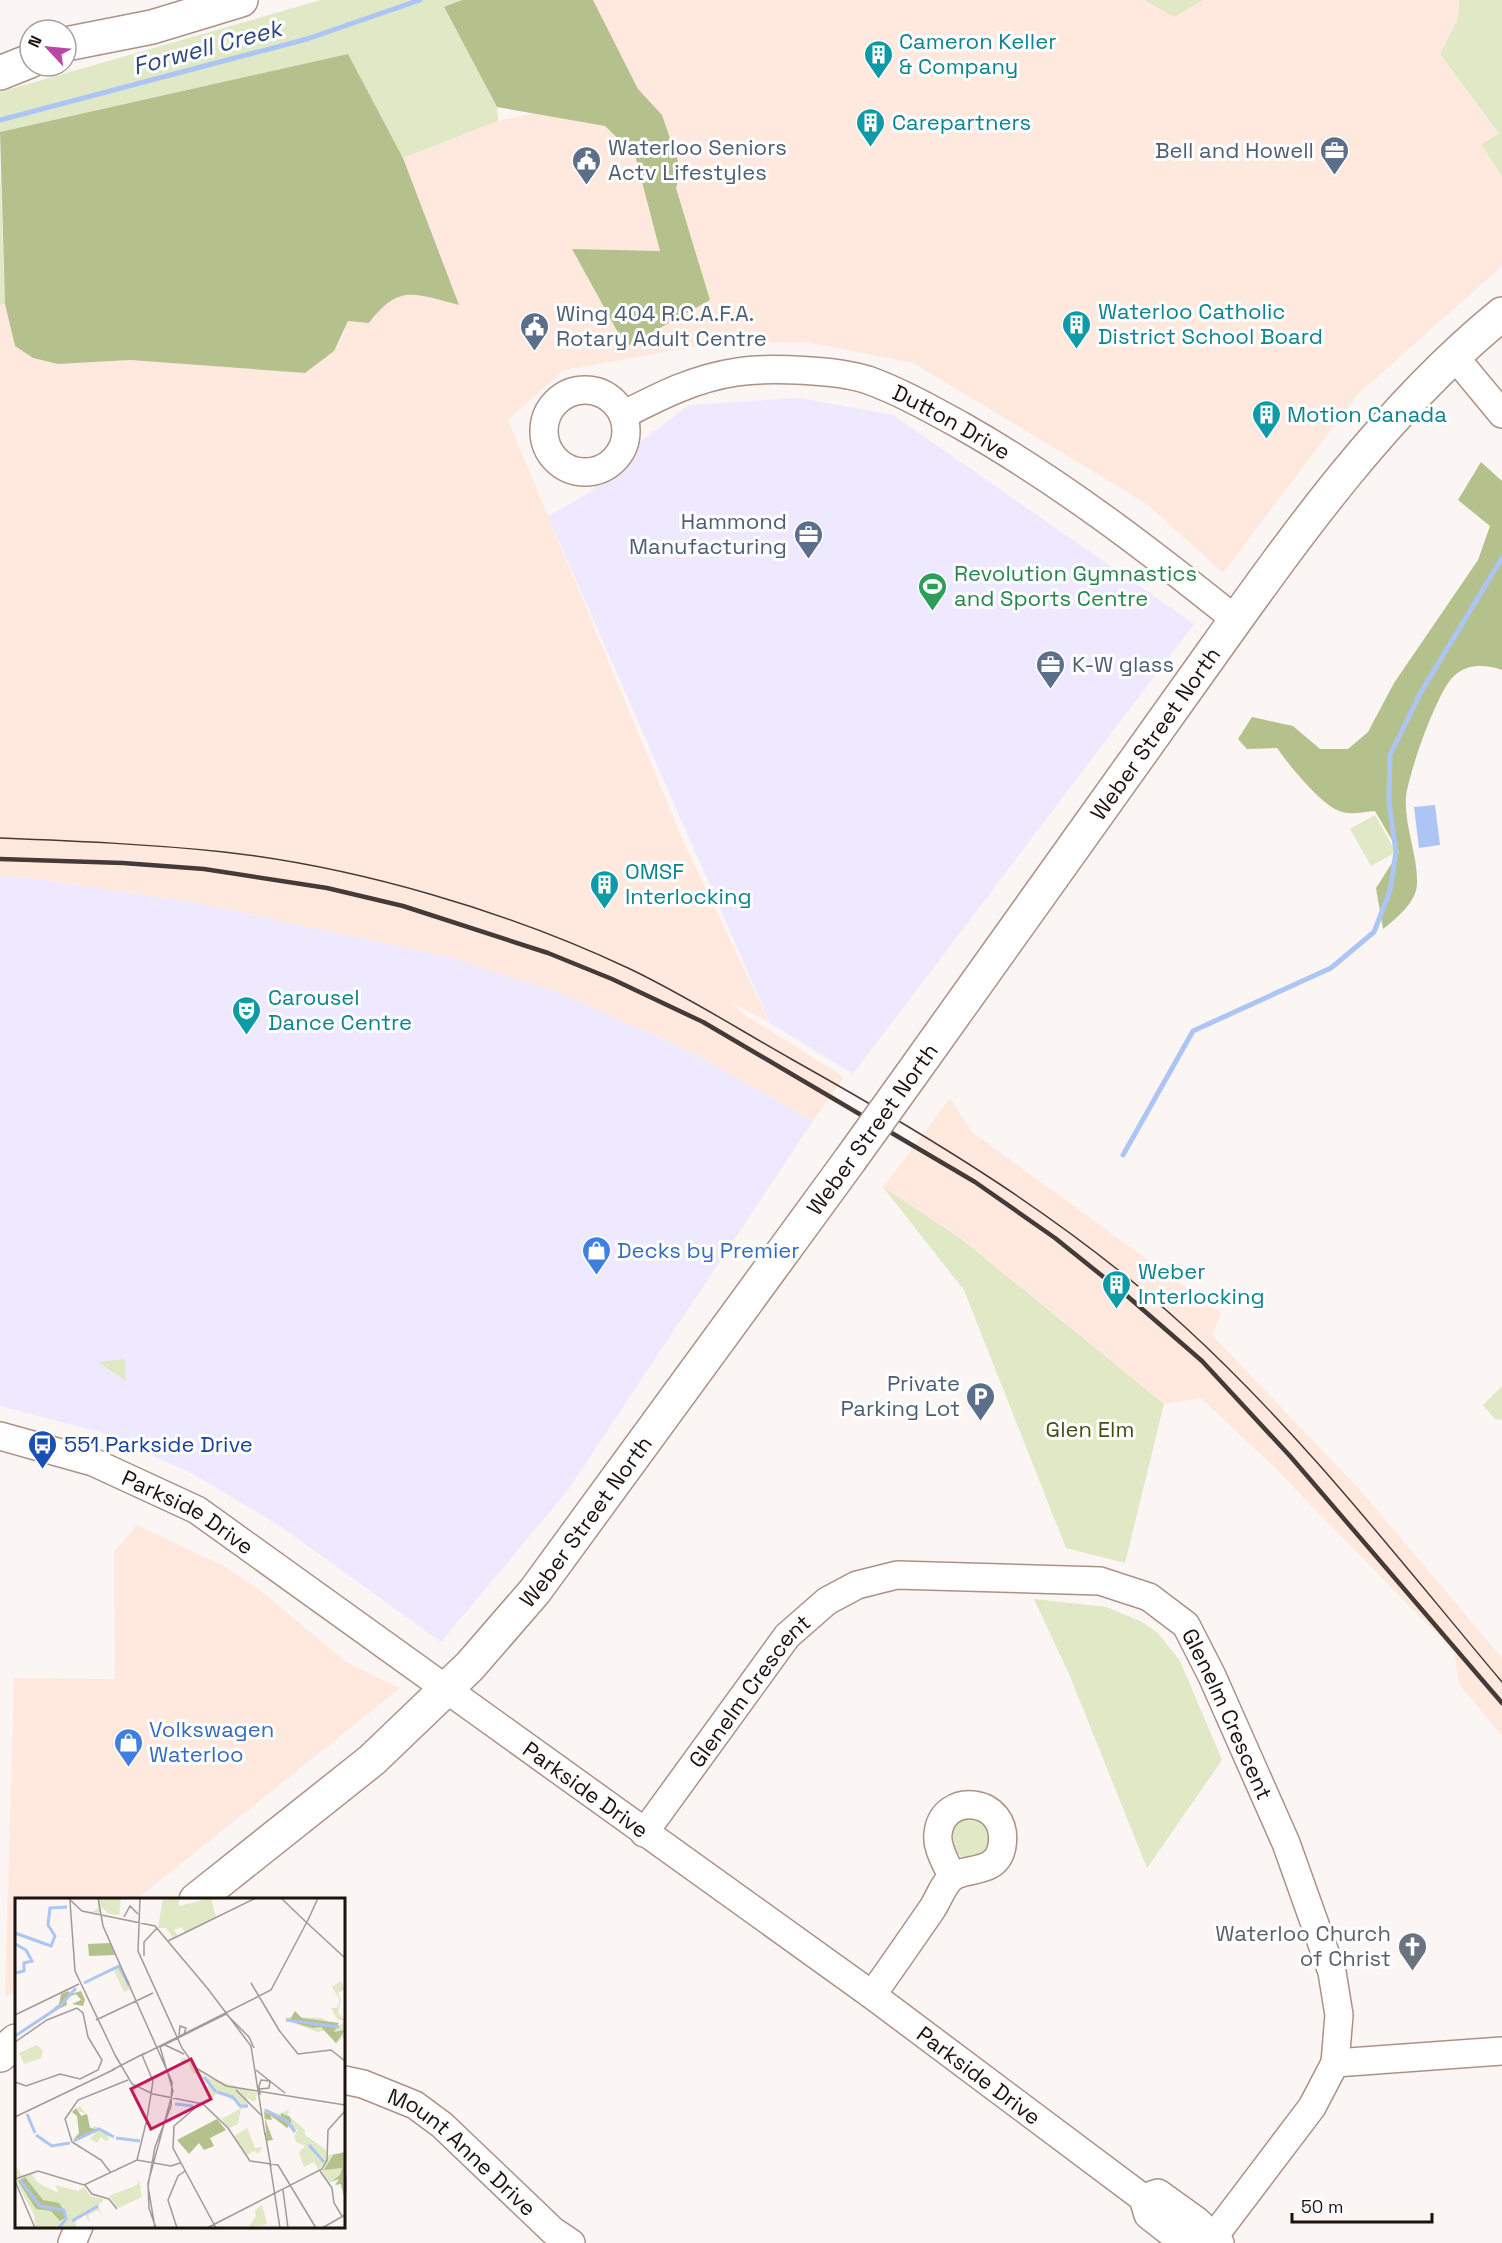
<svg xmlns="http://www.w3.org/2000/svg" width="1502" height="2243" font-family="'Space Grotesk',sans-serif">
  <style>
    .built { fill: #ffe9df }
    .industrial { fill: #efe9ff }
    .green { fill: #e0e8c5 }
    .forest { fill: #b5c18c }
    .water { fill: #acc5f4 }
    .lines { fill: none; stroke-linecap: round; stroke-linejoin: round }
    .stream { stroke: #acc5f4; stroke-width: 5 }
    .minor-casing { stroke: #ac9286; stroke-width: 30 }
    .major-casing { stroke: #ac9286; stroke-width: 36 }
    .highway-casing { stroke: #ac9286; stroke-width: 36 }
    .minor { stroke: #fff; stroke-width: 27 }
    .major { stroke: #fff; stroke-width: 33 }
    .highway { stroke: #fff; stroke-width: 33 }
    .tram { stroke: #443a37; stroke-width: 1.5 }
    .rail { stroke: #443a37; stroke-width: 4.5 }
    .major-bridge-casing { stroke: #ac9286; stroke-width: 36; stroke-linecap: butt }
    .major-bridge { stroke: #fff; stroke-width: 33 }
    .labels { text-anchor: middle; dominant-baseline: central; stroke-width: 6; stroke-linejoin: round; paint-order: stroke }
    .culture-label { font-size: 22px; fill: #0d838f; stroke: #fff; text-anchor: start }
    .service-label { font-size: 22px; fill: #4e5e75; stroke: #fff; text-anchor: start }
    .street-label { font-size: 22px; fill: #1c120e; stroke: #fff }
    .leisure-label { font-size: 22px; fill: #27864d; stroke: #fff; text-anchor: start }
    .shop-label { font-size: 22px; fill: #366cbe; stroke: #fff; text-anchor: start }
    .park-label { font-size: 22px; fill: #444e12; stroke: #fff }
    .transit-label { font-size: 22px; fill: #164399; stroke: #fff; text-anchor: start }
    .worship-label { font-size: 22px; fill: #5b616d; stroke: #fff; text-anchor: end }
    .water-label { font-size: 24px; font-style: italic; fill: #2c4781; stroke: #fff }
    .inset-river { fill: none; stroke: #acc5f4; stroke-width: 3 }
    .inset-road { fill: none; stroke: #a29a97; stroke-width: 1.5 }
    .view { fill: #c2185b; fill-opacity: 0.15; stroke: #c2185b; stroke-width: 3 }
    .inset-edge { fill: none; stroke: #1c120e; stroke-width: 3 }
  </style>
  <rect width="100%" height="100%" fill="#fbf5f3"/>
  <g class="built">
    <path d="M593,0H1144L1174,17L1203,0H1459L1458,19L1440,54L1499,135L1481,144L1502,176V266L1358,394L1223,573L1147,504L913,363L806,342L706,345L564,370L508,420L685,845L770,1023L732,1003L745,1015L844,1077L813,1121L691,1052L564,995L449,957L195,903L31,878L0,876V305L5,304L15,346L58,364L130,360L305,373L340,342L348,321L369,323L380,308L397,296L415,294L458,305L403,158L498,121L638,89Z"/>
    <path d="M950,1098L972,1132L1221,1313L1212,1335L1361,1491L1502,1658V1736L1459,1684L1454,1652L1274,1467L1201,1398L1164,1404L960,1238L883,1187Z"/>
    <path d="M137,1525L224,1566L266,1595L346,1662L400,1688L137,1899L16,1900V1989L5,1998L14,1678L115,1679L114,1552Z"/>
  </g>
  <g class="industrial">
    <path d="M799,398L893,415L1194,624L853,1074L770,1023L548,516L590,492L636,445L689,405Z"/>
    <path d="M0,876L31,878L195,903L449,957L564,995L691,1052L813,1121L568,1490L441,1642L283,1528L193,1474L100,1432L0,1406Z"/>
  </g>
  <g class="green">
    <path d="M321,0H462L444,8L497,107L498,121L403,158L348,54L0,132V92Z"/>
    <path d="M1144,0H1203L1174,17Z"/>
    <path d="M1459,0H1502V176L1481,144L1499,134L1440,54L1458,19Z"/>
    <path d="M0,169L5,304L0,305Z"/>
    <path d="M1375,815L1396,852L1371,866L1350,829Z"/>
    <path d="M883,1187L960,1238L1164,1404L1125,1563L1066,1548L964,1290Z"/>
    <path d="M125,1359L126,1381L98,1362Z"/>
    <path d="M1502,1386V1420L1495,1419L1483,1405Z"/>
    <path d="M1034,1599L1106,1607L1140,1621L1157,1632L1180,1661L1222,1760L1147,1868L1070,1676Z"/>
    <circle cx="970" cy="1837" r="21"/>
  </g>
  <g class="forest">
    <path d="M462,0H593L638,89L662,115L681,170L676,188L710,300L626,347L572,249L660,251L635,155L605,126L497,107L444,7Z"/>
    <path d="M348,54L403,158L459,305C415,294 399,283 369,323L348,321L334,351L305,373L130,360L58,364L33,358L15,346L5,304L0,132Z"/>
    <path d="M1481,462L1502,481V670C1487,665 1469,663 1455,675C1438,688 1408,775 1406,797C1404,825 1418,856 1417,883C1417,902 1397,918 1383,929L1376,888L1399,852L1375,811C1363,812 1348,816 1337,810C1317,800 1290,766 1277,748L1247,749L1238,739L1252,717L1293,726L1320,749H1348L1368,732L1394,683L1478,560L1490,526L1458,500Z"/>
  </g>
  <path class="water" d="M1435,805L1440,845L1419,848L1414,807Z"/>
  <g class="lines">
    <g class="stream">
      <path d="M0,120L307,39L420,0"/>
      <path d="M1123,1155L1193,1031L1331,968L1374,932L1390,891L1396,852L1389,802L1390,755L1421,692L1502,558"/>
    </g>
    <defs>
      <g id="minor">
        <path d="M1454,356L1502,414"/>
        <circle cx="585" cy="431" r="41"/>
        <path id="s1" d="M623,415C660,396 695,378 737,372C770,367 837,370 868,380C901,392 931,409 962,426C1059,481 1149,550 1236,620"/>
        <path id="s2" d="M0,1436L93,1462L197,1510L872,1995L1143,2198L1148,2215L1184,2243"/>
        <path id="s3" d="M644,1833L787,1636L827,1601L857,1585L897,1575L1100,1581L1149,1597L1186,1625L1212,1676L1286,1843L1332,1972L1339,2015L1335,2063L1312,2107L1209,2243"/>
        <path d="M872,1995C892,1967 912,1938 932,1909C938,1900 943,1885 951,1878C965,1866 997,1876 1002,1846C1010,1797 942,1790 938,1834C936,1848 947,1864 952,1877"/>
        <path d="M1335,2063L1502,2051"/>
        <path id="s4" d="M344,2080L363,2084L415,2105L442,2125L553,2231L571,2243"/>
        <path d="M1143,2198L1158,2193L1197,2221L1220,2243"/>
        <path d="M72,2243L79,2226"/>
      </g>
      <g id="major">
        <path id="s5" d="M911,1075C1004,945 1097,815 1190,684C1283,554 1377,416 1502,314"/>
        <path id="s6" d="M196,1900L372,1760L470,1666L535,1591L850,1160"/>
        <path d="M0,2055L16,2041"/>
      </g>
      <g id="highway">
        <path d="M66,44L152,27L241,0"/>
        <path d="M0,73L30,61"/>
      </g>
    </defs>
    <use href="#minor" class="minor-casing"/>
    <use href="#major" class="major-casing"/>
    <use href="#highway" class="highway-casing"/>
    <use href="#minor" class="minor"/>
    <use href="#major" class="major"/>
    <use href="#highway" class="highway"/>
    <path class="tram" d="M0,838C75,841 149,844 224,852C357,867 507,911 628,968C685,995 738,1029 793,1060C932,1138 1067,1219 1185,1327C1302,1434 1400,1561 1502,1682"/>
    <path class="rail" d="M0,859L123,863L204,869L327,888L403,906L548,953L612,979L703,1022L975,1182L1055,1238L1126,1295L1202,1361L1290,1456L1502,1703"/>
    <defs>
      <path id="major-bridge" d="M850,1160L911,1075"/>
    </defs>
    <use href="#major-bridge" class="major-bridge-casing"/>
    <use href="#major-bridge" class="major-bridge"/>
  </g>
  <defs>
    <symbol id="building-pin" viewBox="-11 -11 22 30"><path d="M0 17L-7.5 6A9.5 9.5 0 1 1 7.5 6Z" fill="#0f9aa8" stroke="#fff"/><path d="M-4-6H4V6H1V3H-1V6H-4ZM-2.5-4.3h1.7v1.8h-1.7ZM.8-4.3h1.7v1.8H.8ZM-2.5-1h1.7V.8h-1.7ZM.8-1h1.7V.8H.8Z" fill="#fff"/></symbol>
    <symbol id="office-pin" viewBox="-11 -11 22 30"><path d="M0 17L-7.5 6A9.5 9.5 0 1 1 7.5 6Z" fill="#5c6f8a" stroke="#fff"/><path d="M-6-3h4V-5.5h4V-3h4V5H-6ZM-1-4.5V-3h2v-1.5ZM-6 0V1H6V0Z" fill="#fff"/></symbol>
    <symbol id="civic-pin" viewBox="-11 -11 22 30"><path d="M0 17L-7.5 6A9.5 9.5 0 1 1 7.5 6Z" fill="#5c6f8a" stroke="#fff"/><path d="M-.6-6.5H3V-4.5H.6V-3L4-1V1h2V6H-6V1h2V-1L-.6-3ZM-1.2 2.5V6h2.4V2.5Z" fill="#fff"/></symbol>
    <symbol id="stadium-pin" viewBox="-11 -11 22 30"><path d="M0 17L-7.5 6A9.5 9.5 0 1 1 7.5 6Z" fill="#2e9e5b" stroke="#fff"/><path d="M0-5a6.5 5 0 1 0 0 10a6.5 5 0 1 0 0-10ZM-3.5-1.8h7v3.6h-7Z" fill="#fff"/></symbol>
    <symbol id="theatre-pin" viewBox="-11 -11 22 30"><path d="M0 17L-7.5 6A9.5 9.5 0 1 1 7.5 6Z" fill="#0f9aa8" stroke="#fff"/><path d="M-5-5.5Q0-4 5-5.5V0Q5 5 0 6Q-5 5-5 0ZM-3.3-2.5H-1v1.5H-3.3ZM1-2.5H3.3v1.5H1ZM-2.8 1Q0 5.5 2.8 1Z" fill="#fff"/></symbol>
    <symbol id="shop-pin" viewBox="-11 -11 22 30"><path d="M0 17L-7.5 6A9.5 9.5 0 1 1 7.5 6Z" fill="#3f7fe0" stroke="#fff"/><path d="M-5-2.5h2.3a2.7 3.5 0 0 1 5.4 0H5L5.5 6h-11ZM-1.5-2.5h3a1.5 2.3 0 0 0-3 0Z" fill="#fff"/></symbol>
    <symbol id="parking-pin" viewBox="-11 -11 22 30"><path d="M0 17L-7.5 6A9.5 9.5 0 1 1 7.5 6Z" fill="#5c6f8a" stroke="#fff"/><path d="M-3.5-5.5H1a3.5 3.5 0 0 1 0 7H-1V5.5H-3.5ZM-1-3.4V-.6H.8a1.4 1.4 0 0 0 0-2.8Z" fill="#fff"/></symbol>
    <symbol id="bus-pin" viewBox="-11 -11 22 30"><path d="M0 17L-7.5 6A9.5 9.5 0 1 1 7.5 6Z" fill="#1a4fb4" stroke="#fff"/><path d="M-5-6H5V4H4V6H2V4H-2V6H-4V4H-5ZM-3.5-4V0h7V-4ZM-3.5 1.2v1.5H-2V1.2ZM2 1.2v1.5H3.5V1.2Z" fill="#fff"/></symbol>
    <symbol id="church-pin" viewBox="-11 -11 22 30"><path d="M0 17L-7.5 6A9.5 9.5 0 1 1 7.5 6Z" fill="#6b7280" stroke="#fff"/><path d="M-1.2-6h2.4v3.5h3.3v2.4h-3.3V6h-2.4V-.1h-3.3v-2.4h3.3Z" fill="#fff"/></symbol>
  </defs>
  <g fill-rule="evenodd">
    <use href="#building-pin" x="862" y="38" width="33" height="45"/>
    <use href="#building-pin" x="854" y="106" width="33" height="45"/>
    <use href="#office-pin" x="1318" y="134" width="33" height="45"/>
    <use href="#civic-pin" x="570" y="144" width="33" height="45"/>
    <use href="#building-pin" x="1060" y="308" width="33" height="45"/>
    <use href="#civic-pin" x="518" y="310" width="33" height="45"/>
    <use href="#building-pin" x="1250" y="398" width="33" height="45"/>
    <use href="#office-pin" x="792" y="518" width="33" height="45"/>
    <use href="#stadium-pin" x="916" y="570" width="33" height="45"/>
    <use href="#office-pin" x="1034" y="648" width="33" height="45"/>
    <use href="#building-pin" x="588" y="868" width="33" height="45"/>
    <use href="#theatre-pin" x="230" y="994" width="33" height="45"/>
    <use href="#shop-pin" x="580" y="1234" width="33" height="45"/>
    <use href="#building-pin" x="1100" y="1268" width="33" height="45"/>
    <use href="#parking-pin" x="964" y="1380" width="33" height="45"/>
    <use href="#bus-pin" x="26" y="1428" width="33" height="45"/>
    <use href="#shop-pin" x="112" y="1726" width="33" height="45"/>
    <use href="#church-pin" x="1396" y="1930" width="33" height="45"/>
  </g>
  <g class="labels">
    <g class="culture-label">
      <text x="899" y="41">Cameron Keller<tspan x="899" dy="25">&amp; Company</tspan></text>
      <text x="892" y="122">Carepartners</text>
      <text x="1098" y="311">Waterloo Catholic<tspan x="1098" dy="25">District School Board</tspan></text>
      <text x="1287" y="414">Motion Canada</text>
      <text x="625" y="871">OMSF<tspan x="625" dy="25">Interlocking</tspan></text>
      <text x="268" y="997">Carousel<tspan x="268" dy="25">Dance Centre</tspan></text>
      <text x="1138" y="1271">Weber<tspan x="1138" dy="25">Interlocking</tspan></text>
    </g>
    <g class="service-label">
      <text x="608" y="147">Waterloo Seniors<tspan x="608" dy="25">Actv Lifestyles</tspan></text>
      <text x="1314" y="150" text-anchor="end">Bell and Howell</text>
      <text x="556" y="313">Wing 404 R.C.A.F.A.<tspan x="556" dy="25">Rotary Adult Centre</tspan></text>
      <text x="787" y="521" text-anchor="end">Hammond<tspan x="787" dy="25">Manufacturing</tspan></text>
      <text x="1072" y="664">K-W glass</text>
      <text x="960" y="1383" text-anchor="end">Private<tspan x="960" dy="25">Parking Lot</tspan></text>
    </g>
    <g class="street-label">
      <text stroke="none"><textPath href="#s1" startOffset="348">Dutton Drive</textPath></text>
      <text stroke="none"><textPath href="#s5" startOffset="420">Weber Street North</textPath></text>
      <text transform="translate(872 1129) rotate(-54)">Weber Street North</text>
      <text stroke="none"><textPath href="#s2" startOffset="204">Parkside Drive</textPath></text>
      <text stroke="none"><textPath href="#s6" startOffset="546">Weber Street North</textPath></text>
      <text stroke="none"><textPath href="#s3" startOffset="177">Glenelm Crescent</textPath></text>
      <text stroke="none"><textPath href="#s3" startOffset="771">Glenelm Crescent</textPath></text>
      <text stroke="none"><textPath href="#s2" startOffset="690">Parkside Drive</textPath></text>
      <text stroke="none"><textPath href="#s2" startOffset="1176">Parkside Drive</textPath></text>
      <text stroke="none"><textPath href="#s4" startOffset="141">Mount Anne Drive</textPath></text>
    </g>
    <g class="leisure-label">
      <text x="954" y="573">Revolution Gymnastics<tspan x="954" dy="25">and Sports Centre</tspan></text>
    </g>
    <g class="shop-label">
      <text x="617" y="1250">Decks by Premier</text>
      <text x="149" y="1729">Volkswagen<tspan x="149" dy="25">Waterloo</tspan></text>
    </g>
    <g class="park-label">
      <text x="1090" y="1429">Glen Elm</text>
    </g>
    <g class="transit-label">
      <text x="64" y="1444">551 Parkside Drive</text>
    </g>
    <g class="worship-label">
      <text x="1391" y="1933">Waterloo Church<tspan x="1391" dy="25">of Christ</tspan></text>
    </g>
    <g class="water-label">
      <text transform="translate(207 47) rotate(-15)">Forwell Creek</text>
    </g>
  </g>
  <g transform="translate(15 1898)">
    <rect width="330" height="330" fill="#fbf5f3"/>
    <path d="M83,0H106L104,17L94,16L85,8L86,15L77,14L83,10ZM148,0H164V8L196,0L201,19L170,35L167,29L159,32L163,38L158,40L151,30H143ZM104,67L115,91L109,94L99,73L90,74ZM326,83L330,91L323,95L326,102L323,115L330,121V137L321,146L312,132L303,134L270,122L271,119L307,120L321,129L327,126L329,123L322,121L316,110H322L325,102L317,89ZM22,147L28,153L26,160L9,166L4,155ZM169,159L191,179L242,195L240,204L232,200L235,195L232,197L233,209L226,211L223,226L214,230L206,221L225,211L224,206L203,194L191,206L197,199L191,193L195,184L177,174L173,163L168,166L165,162ZM65,208L71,216L63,213L67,218L72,216L75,230L80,228L99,240L93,237L94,242L90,243L86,239L82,245L75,241L81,234L57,242L64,235L63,218L57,214ZM249,210L263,216L274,212L273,217L290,232V237L311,252V263L304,272L299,264L289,269L284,254L290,248L281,244L279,238L283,232L274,230L273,225L279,227L275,219L266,215V221L263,217L261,220H257L255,217L261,219L249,214ZM232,230L240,250L248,249L243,256L240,253L232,257L219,238ZM330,254L329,282L330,301L323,279L315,285L306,274L313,257ZM0,267L7,278L16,275L23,285L44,295L40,287L63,293L69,289L76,298L89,301L83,308L88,319L83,312L73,317L75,325L70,317L61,321V330H21L19,317L0,281ZM124,282L127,299L103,310L94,298L122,287ZM247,307L252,326L233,330L241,318L240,312Z" fill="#e0e8c5"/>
    <path d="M95,45L100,57L74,58L73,46ZM53,93L56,96L66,93L70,102L68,108L57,106L66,102L61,96L51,100L52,107L32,116L44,106L46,96ZM280,113L287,120L324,125L319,134L330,132L321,145L306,129L297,130L274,123ZM61,210L66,218L72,216L75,230L81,231L58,243L64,235L62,218L57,214ZM249,214L266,220V215L275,219L280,232L276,224L272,230L255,217L257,222L250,221L258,242L252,243ZM202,221L211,232L195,240L199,248L189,252L184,245L174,256L162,242ZM330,254L329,282L330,301L326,286L320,287L324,281L316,284L325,277L327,270L309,272L318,257ZM10,279L28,302L44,305L51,315L50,320L45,323L36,313L21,311L3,283Z" fill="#b5c18c"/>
    <path class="inset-river" d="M0,35L36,48L40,38L33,27L35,10L52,9M0,46L11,52L17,63L9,65V73L0,75M69,85L104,68L114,87M271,122L324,129M0,138L44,109L61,90M189,179L201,194M202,194L218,199L225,208H233M160,206L178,208M250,212L272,223L280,234M12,216L20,235M21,237L37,248L55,245M101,240L125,243M59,243L84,231L99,239M294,247L309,264M330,278V297M5,282L25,308L49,312L51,321L44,330M57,323L83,308"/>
    <path class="inset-road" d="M53,0L67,13L140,28L193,91L236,148L250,237M83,0L88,28L157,184L156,208L140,249L133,288L140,330M125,0L123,53L167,150L181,170L211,188L330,207M266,0L291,24M55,3L60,73L101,159M109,19L115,8L123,16M293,22L303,0M291,24L330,60M153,43L241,0M129,58V44L142,30M236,85L264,132M0,117L64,86M81,122L138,95M263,131L283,156L316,152L330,163M164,137L165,128L171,130L169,136M0,144L32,122L62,110L68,115L73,139L87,162L83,172L65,181L45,176L11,188L0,184M150,147L169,156M100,157L117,186L138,196L188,206L213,230L235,263L263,267L301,330M127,157L138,183L131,227M127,157L256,92L294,20M97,172L130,155M241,172L270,195M245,191L254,190L255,183L246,182L244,188L245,197M221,192L247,218M186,205L159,228L158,250L201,330M0,219L100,171M250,235L256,269M122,262L131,225M255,266L265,330M305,273L317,290L319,305L327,318M96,275L86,262L57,244L50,221L63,202L113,182M0,281L23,273L69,287L122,262L156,268L165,265M0,283L20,330M70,287L77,296L94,301L102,311M268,292L273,330M141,330L134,310L133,285L158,193L145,149L211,116L234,139L239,150M162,330L153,302L163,278L170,273M192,330L307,271L312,262L313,232L330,213M307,330L330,317"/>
    <path class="view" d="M176,161L196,201L136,231L116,191Z"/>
    <rect width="330" height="330" class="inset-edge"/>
  </g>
  <g transform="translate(48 48) rotate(296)"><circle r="28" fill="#ffffff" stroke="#a4a09f" stroke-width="1.5"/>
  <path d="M0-4.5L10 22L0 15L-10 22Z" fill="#b948a5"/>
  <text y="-9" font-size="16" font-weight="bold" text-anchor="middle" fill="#1c120e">N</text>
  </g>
  <path d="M1292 2213v9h140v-9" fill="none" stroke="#1c120e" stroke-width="3"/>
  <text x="1301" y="2213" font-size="18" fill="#1c120e" stroke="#ffffff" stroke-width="4.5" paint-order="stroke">50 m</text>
</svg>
